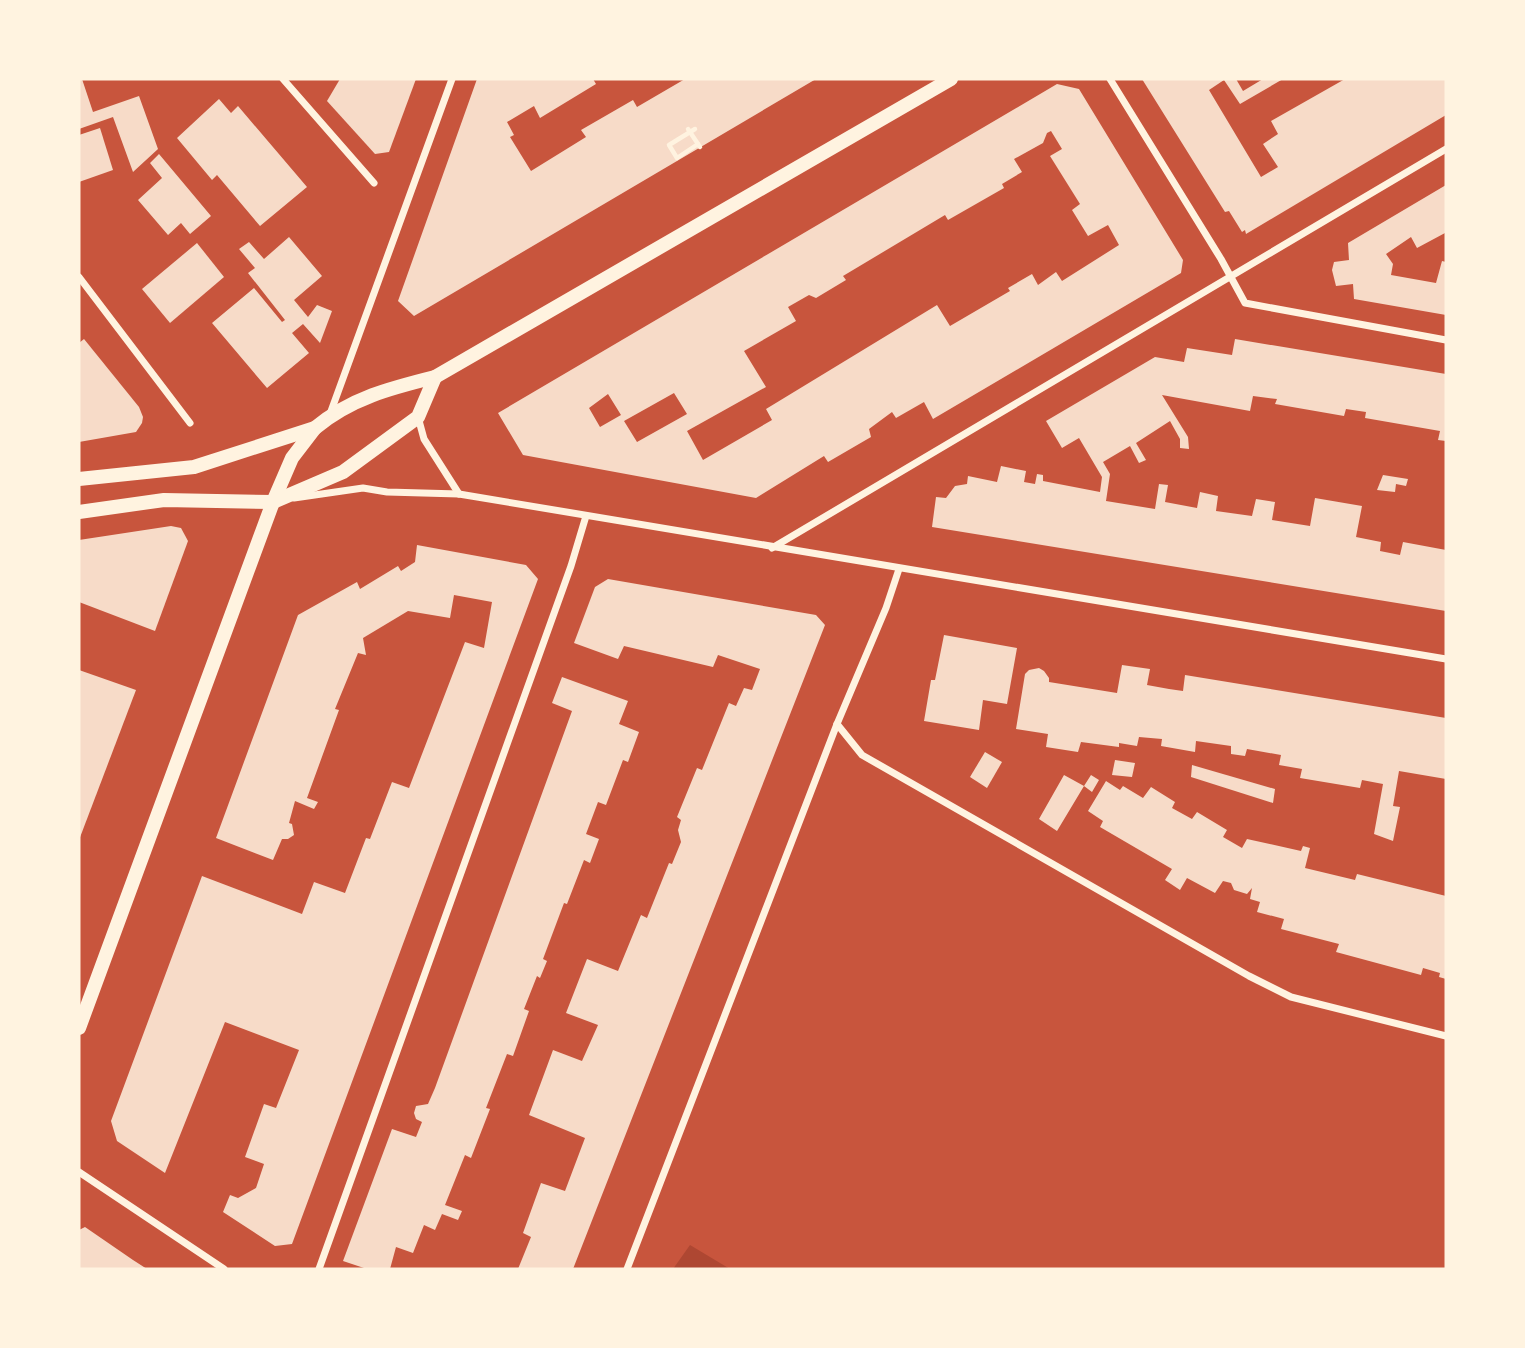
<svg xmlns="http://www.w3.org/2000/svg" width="1525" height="1348" font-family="Figtree,sans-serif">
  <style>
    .green { fill: #ae4732 }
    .building { fill: #f7dbc8; fill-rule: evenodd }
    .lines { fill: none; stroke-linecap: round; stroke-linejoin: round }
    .path { stroke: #fff3e0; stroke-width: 4.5 }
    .minor { stroke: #fff3e0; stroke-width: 7 }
    .secondary { stroke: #fff3e0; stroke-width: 14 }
  </style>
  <rect width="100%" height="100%" fill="#c8553d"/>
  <path class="green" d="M690,1245L730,1269H673Z"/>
  <g class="building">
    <path d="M79,79H82L93,112L139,96L158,149L133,172L113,117L79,129Z"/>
    <path d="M340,79H416L389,152L375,154L327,101Z"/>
    <path d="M477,79H593L596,84L540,118L534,106L507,122L514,135L510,137L531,171L586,137L581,130L633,100L637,107L685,79H816L414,316L398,301Z"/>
    <path d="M1142,79H1236L1243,91L1263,79H1283L1240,104L1224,80L1209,90L1261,177L1278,167L1263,144L1278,134L1271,121L1345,79H1446V115L1246,234L1245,230L1242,232L1229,211L1225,212Z"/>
    <path d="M1057,84L1079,89L1183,260L1181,273L933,419L924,402L896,418L892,412L869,429L871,437L828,462L824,456L756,498L523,455L498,413ZM1051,131L1062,149L1050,156L1080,204L1072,210L1088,236L1108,225L1119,245L1062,281L1056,272L1038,285L1032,274L1008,288L1010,291L950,326L937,305L766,409L772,420L703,460L687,431L766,387L744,351L796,321L788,307L809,295L816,298L846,280L843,276L945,215L948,220L1004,188L1002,184L1022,172L1014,159L1043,143L1047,133ZM674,393L687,414L637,442L624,421ZM608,394L621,415L600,427L589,408Z"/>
    <path d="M219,99L231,113L238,106L307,187L260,226L217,175L212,180L177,138Z"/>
    <path d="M100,128L113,170L79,182V135Z"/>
    <path d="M159,154L211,216L190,234L181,223L168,235L138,200L162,178L150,163Z"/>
    <path d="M1446,185V236L1445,233L1417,248L1411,237L1386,254L1393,264L1391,275L1436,283L1442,261L1446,262V315L1354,299L1353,284L1336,286L1332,270L1334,262L1349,260L1348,243Z"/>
    <path d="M289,237L322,276L294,300L308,317L317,305L332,311L320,343L303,324L292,333L309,353L267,388L212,323L254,288L282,322L285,320L248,273L255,268L239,249L249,242L264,259Z"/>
    <path d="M197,243L224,277L170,323L142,289Z"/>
    <path d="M84,339L139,407L143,417L142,423L136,432L79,442V343Z"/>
    <path d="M1235,339L1446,374V441L1438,440L1440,431L1365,418L1366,412L1346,409L1344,416L1275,404L1277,399L1253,396L1250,411L1162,395L1188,437L1189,449L1180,448V439L1170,421L1136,443L1146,460L1139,463L1130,446L1103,462L1110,474L1106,501L1155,509L1159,484L1168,485L1165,502L1197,508L1200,492L1218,496L1216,511L1252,516L1256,499L1275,502L1272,520L1310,526L1315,498L1362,506L1356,537L1381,542L1380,551L1400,555L1403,542L1446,550V611L932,527L936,497L946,498L955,486L967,484L968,476L997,482L1001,466L1026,471L1024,482L1035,484L1037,474L1043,475V481L1100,492L1102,477L1079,438L1062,448L1046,421L1155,357L1184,362L1187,348L1232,355Z"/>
    <path d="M1383,475L1408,479L1406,486L1396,484L1395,492L1377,490Z"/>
    <path d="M171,526L181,528L188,541L155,631L79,602V540Z"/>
    <path d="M417,545L526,565L538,579L292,1244L275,1246L223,1212L230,1195L238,1198L256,1188L264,1164L245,1157L264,1104L276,1108L299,1050L225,1022L165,1173L117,1141L111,1121L202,876L302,914L314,882L345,893L366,838L370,839L392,782L409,788L465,642L484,648L492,602L454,595L450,618L408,611L363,638L366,655L358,653L335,709L339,710L307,798L318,802L314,809L295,801L289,823L292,824L294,835L288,839H282L273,860L216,838L298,615L357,582L360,589L398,566L401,571L415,562Z"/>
    <path d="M608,579L816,615L825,625L573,1269H518L531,1237L523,1233L541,1183L565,1191L585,1138L529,1115L553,1050L582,1061L598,1025L566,1013L587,959L618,971L641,915L647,918L669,863L672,864L681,842L678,830L681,820L677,817L697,768L702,770L729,703L736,706L744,688L752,690L760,669L718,655L713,667L624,646L618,659L574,643L595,587Z"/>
    <path d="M944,635L1017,648L1007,704L983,700L979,730L924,721L931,680H935Z"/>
    <path d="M1122,665L1150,669L1147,685L1169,689L1183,691L1185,675L1446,718V779L1399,771L1393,806L1400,807L1393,841L1374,834L1383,784L1362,780L1360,788L1300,778L1302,769L1279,765L1281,755L1247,749L1245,756L1231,754V746L1196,741L1195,752L1161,746L1162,739L1139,737L1137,746L1119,743V747L1081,742L1078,752L1046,747L1048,734L1016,729L1025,674L1029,670L1039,668L1044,671L1049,678V682L1117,693Z"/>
    <path d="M79,670L136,690L79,840Z"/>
    <path d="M562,677L628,701L619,724L639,732L628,762L623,760L606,805L598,802L586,834L599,839L590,863L584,860L567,904L564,903L543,959L547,961L540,978L537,976L524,1009L529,1011L513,1056L507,1054L486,1108L490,1109L471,1158L465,1155L445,1205L462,1211L458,1220L442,1214L435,1230L424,1225L413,1253L396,1247L390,1269H367L343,1261L392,1129L416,1137L422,1122L416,1119L414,1113L416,1106L428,1104L435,1088L572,711L552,703Z"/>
    <path d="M985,752L1002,762L987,788L970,777Z"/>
    <path d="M1115,760L1135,763L1132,777L1112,775Z"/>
    <path d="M1192,765L1275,789L1273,803L1191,777Z"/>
    <path d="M1064,775L1084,786L1091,775L1099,780L1092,792L1084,786L1057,831L1039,819Z"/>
    <path d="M1106,781L1120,790L1123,786L1143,798L1151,787L1175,802L1172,808L1192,819L1197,812L1227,830L1223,837L1242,848L1247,839L1301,851L1303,846L1310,848L1305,868L1355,880L1357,874L1446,896V979L1439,977L1440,973L1423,968L1421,975L1336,952L1339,944L1281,929L1284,919L1257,912L1260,902L1250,899L1252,888L1247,894L1234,890L1231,883L1223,881L1215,893L1187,878L1180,890L1165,880L1172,869L1100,827L1103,821L1088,811Z"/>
    <path d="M85,1227L133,1260L147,1269H79V1230Z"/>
  </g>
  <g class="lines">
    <g class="path">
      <path d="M688,129L698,144"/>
      <path d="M695,129L669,145L677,158L698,144L700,147"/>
    </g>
    <g class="minor">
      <path d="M283,79L374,183"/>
      <path d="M1110,79L1221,259L1245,303L1446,340"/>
      <path d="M79,277L190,423"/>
      <path d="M330,414L452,79"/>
      <path d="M418,417L424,439L459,494"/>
      <path d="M294,498L363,488L387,492L459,494L1446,659"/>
      <path d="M772,548L1446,149"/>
      <path d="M837,724L862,755L1249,976L1291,997L1446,1036"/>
      <path d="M79,1172L224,1269"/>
      <path d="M319,1269L571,566L586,516"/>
      <path d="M627,1269L837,724L886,608L899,569"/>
    </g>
    <g class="secondary">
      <path d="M79,479L194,467L315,428C351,398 391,388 435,377L951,79"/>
      <path d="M79,512L164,500L273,502L343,472L418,417L435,377"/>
      <path d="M79,1028L273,502L292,458L315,428"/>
    </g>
  </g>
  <rect width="1525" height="1348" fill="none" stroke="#fff3e0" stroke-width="161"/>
</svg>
